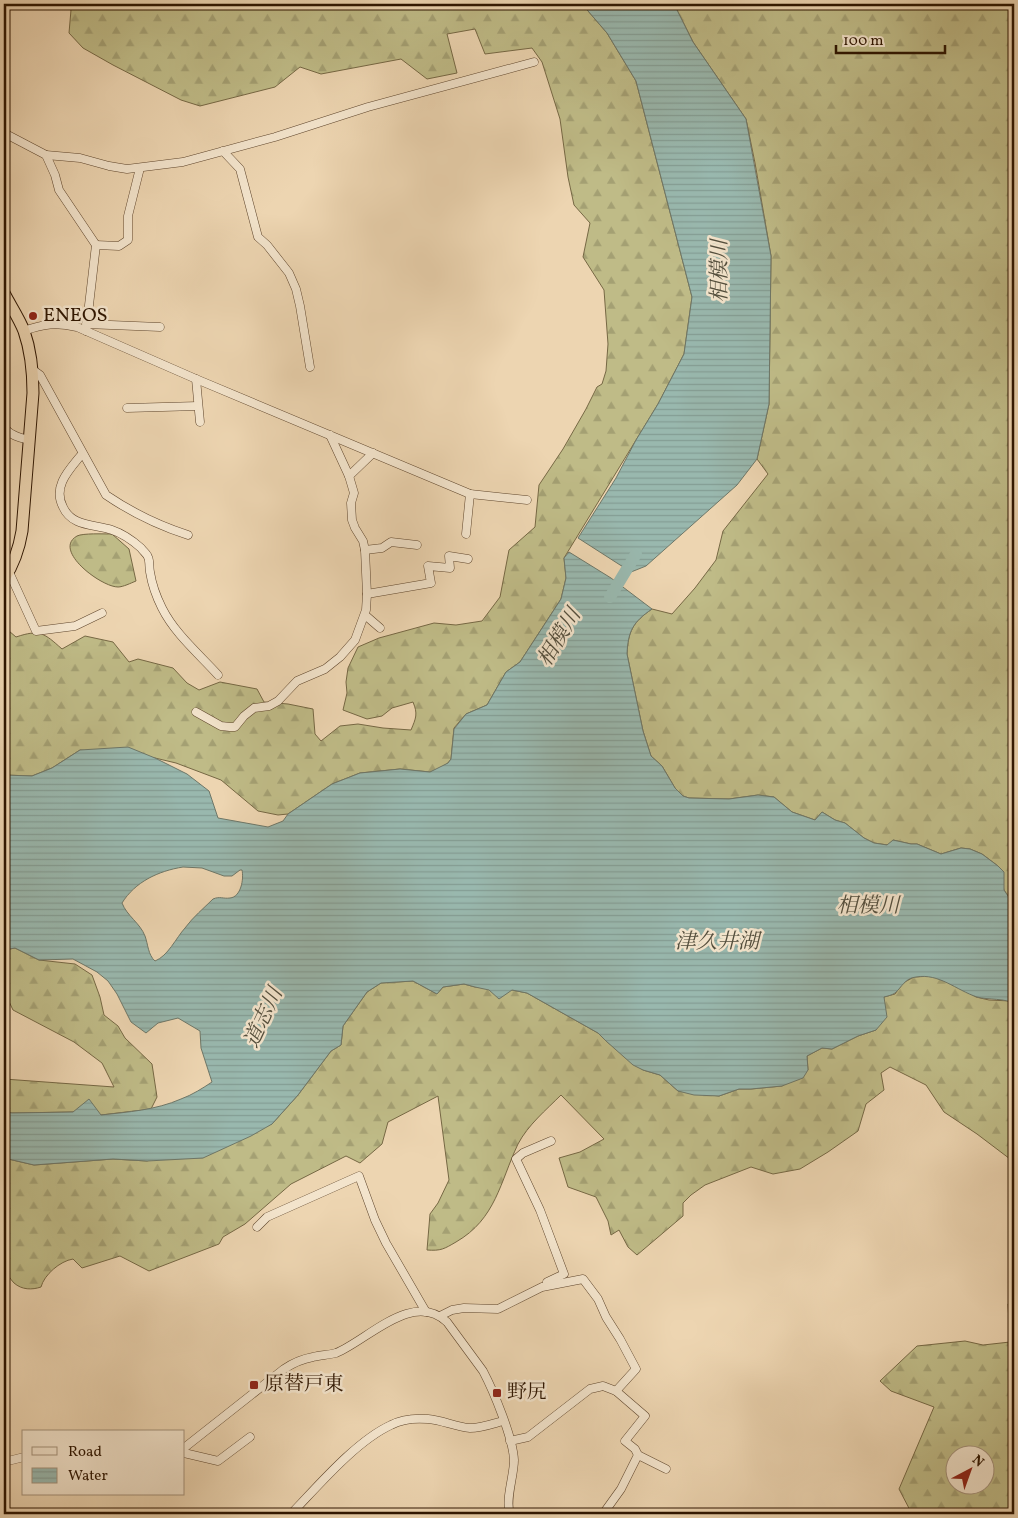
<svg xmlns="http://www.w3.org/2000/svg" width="1018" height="1518" font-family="Vollkorn,'Noto Serif JP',serif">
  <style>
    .forest { fill: url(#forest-firs); stroke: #766844; fill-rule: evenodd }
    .water { fill: url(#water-rules); stroke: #6e7768; fill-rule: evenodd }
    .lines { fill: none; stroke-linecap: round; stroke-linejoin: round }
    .river { stroke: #99b8ae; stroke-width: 12 }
    .minor-casing { stroke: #5e452c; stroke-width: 9 }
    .highway-casing { stroke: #2e1500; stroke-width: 13 }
    .minor { stroke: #f3e4cc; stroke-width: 8 }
    .highway { stroke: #edd5b1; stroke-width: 11 }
    .poi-dot { fill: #8f2418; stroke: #f3e4cc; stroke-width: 2 }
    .labels { text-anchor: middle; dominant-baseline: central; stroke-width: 5; stroke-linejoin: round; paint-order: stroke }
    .poi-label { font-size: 20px; fill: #2e1500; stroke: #f3e4cc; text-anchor: start }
    .water-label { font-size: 21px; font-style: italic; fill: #534e3d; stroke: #f3e4cc }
  </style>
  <defs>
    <pattern id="forest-firs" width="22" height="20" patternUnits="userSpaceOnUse" patternTransform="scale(1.25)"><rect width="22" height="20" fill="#bfbb87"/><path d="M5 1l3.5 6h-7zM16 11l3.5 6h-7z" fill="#a4a073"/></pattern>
    <pattern id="water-rules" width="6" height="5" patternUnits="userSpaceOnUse" patternTransform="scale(1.25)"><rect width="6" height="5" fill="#99b8ae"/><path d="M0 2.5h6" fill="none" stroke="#849d94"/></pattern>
  </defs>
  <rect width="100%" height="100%" fill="#edd5b1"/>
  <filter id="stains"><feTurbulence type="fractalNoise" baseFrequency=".004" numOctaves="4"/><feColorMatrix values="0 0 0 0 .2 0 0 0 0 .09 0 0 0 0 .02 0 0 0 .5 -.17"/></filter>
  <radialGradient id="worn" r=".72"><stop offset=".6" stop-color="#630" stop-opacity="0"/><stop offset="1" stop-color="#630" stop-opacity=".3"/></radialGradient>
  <g class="forest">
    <path d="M61,4H582L607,33L636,81L692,297L684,354L658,404L564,558L566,578L561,599L520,662L506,672L487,705L466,714L454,728L451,759L448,763L439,769L430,772L400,769L360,773L332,784L288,814L278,815L258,811L221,780L176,763L155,758L80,750L52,768L32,776L4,775V630L9,631L16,637C40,629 44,633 62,649L85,636L113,642L129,662L138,659L173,668L187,683L199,690L220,682L257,689L264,702L288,704L313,709L315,734L321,741L340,726L358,724L383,728L411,730C416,718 418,714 413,702L392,708L382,716L367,719L343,710L347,693L346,682L348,668L358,647L379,638L434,623L456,625L482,621L500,597L509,550L535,527L539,485L563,449L586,409L597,387L602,384L606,371L608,344L604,290L583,257L590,223L574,205L568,177L560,119L542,62L532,48L485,54L475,29L447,34L457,73L427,79L401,59L321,74L300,67L275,87L200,106L181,100L113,65L83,48L69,33L71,10Z"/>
    <path d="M674,4H1014V903L1012,902L1004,890L998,866L982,854L970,849L961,848L941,854L917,844H911L893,840L888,845L874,843L864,838L845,823L835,820L822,812L815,820L792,812L774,797L758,795L729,799L689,798L683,796L675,788L662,766L651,756L643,731L627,654C628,631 633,622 652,609L672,614L695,588L716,560L723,531L768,474L757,459L769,404L771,256L755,163L746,119L693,42Z"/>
    <path d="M112,534L129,549L136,581C131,583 123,587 118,587C101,587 52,550 77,536C83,533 104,534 112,534Z"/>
    <path d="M15,948L39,960L75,964L92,975L100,997L104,1015L118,1026L125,1038L152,1064L157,1097L151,1109L101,1115L73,1112L12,1113L4,1112V1079L114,1087L102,1063L74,1042L13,1010L4,991V950Z"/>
    <path d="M932,976L956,986L976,997L989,1000L1011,1001L1014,1004V1162L977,1134L944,1112L926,1085L890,1067L881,1073L884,1090L866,1104L858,1131L828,1152L800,1169L773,1174L751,1167L705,1185L691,1195L683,1203V1216L637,1255L628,1247L619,1230L611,1235L608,1221L596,1197L568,1187L559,1158L580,1152L604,1139L561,1095C546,1110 528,1125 518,1144C500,1182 496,1219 456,1242C444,1249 441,1251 427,1250L430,1214L438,1203L449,1180L438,1096L388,1122L382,1144L360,1163L346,1156L291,1184L245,1224L223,1237L219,1244L149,1271L120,1256L82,1268L73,1259C60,1261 44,1275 41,1287C32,1290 22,1290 14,1283C10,1279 8,1274 4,1271V1158L34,1165L113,1159L147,1161L272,1124L298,1095L331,1051L341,1045L343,1026L367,992L381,983L413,981L437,994L443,987L464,984L475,987L512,990L527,993L598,1033L606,1041L643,1070L660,1075L678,1091L719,1096L739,1089H751L782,1086L808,1070L807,1056L822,1048L832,1049L858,1036L876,1030L884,997L895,994L903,983L914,977Z"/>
    <path d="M1014,1297V1514H912L899,1489L934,1407L891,1391L880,1381L917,1346L965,1341L983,1345L1010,1342L1008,1304ZM956,1456H986V1486H956Z"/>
  </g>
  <g class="water">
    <path d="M582,4H674L693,42L746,119L771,256L769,404L757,459L737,485L646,566L631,572L578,538L616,478L636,440L658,404L684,354L692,297L636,81L607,33Z"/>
    <path d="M569,552L611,578L652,609C633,622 628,631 627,654L643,731L651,756L662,766L675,788L683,796L689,798L729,799L758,795L774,797L792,812L815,820L822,812L835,820L845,823L864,838L874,843L887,845L893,840L911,844H917L941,854L961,848L970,849L982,854L998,866L1004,872V890L1012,902L1014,903V1004C1007,998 987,1000 977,997C956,990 939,973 916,977C905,978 902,987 895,993C892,995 888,996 884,997L887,1017L876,1030L858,1036L832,1049L822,1048L807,1056L808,1070L803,1078L782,1086L751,1089H739L719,1096L694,1095L678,1091L660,1075L643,1070L633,1065L606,1041L598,1033L527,993L512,990L499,999L489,990L475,987L464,984L443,987L437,994L413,981L381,983L367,992L343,1026L341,1045L331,1051L298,1095L272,1124L251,1136L203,1158L147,1161L113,1159L34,1165L4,1158V1112L12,1113L73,1112L89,1099L101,1115C128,1112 156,1110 181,1099C192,1095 203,1088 212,1082L201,1048L200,1031L178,1018L158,1023L146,1033L131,1022L117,994L108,981L97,972L73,959L39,960L15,948L4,950V901C10,893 10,888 4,880V775L32,776L52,768L80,750L128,747L155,758L187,774L209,791L218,818L268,827L283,821L288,814L332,784L360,773L400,769L430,772L448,763L451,759L454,729L466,714L487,705L506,672L520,662L561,599L566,578L564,558ZM183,867L202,868L224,876H232L240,870H242C244,879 241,897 230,898C223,899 220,896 213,899C204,908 193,917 185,928C176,938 168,956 155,961C148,955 148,944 145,936C140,923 127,916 122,903C135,882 158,871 183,867Z"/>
  </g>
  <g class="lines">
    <path class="river" d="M610,597L636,554"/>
    <defs>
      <g id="minor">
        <path d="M4,133L46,155L55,175L59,190L96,245L86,331"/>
        <path d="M223,151L240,169L258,237L267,245L289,273L296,289L300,306L310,367"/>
        <path d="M46,155L80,158L109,166L127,169L183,162L275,137L368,107L534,62"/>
        <path d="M96,245L119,246L128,240V216L140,168"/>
        <path d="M86,324L160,327"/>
        <path d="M23,331C44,324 56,322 77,327L196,379L470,494L527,500"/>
        <path d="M33,370L40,375L106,495C131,512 160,526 188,535"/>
        <path d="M196,379L200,422"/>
        <path d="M127,408L198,406"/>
        <path d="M4,426C8,435 20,438 30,440"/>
        <path d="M82,454C70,469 52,486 63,507C72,527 94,524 112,530C124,534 132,540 141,548C143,551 147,554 148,557C150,561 149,568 150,572C152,585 156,596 162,608C175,634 199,654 218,675"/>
        <path d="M349,476L373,453"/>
        <path d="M466,534L470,494"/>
        <path d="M365,550L382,548L391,542L417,545"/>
        <path d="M4,553L7,558L14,561"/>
        <path d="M9,572L36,631L75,626L102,613"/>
        <path d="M367,594L431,583L428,566L450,568L449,556L468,559"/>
        <path d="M365,615L380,628"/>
        <path d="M196,712L221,726L230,727H235L244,716L254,708L269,706L278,701L297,681L325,669L340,657L355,640L366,610L367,594L365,550L363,541L355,528L352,520L351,503L354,493L349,476L330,435"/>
        <path d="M257,1227L267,1217L359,1176L375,1220L386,1243L426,1312"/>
        <path d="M547,1282L564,1274L540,1210L516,1159L523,1153L551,1141"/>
        <path d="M440,1316L452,1310L464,1308L498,1309L542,1287L583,1279L598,1299L606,1317L620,1339L636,1369L616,1391"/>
        <path d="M510,1441L528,1437L590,1389L603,1386L616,1391L645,1416L625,1441L635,1449L638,1455L621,1489L603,1514"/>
        <path d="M184,1448L284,1369C293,1363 302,1359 313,1357C320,1355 328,1355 336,1353C368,1340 412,1290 447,1322L483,1371C494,1392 513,1438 514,1460C514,1476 505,1500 510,1514"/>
        <path d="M184,1453L218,1461L250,1437"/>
        <path d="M638,1455L666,1469"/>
        <path d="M4,1462L24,1457"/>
        <path d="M291,1514C318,1486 356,1441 391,1425C402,1419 416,1418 428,1419C442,1420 456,1427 470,1428C481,1428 492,1424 503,1421"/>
      </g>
      <path id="highway" d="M4,293C10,305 19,318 24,331C31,351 33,372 33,393L22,531C19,549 14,564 4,579"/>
    </defs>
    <use href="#minor" class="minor-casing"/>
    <use href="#highway" class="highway-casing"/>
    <use href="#minor" class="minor"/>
    <use href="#highway" class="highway"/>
  </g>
  <g class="poi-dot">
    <circle cx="33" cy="316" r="5"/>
    <rect x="249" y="1380" width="10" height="10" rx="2.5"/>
    <rect x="492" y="1388" width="10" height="10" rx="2.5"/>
  </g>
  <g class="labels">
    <g class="poi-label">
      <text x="43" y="316">ENEOS</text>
      <text x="264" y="1385">原替戸東</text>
      <text x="507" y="1393">野尻</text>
    </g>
    <g class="water-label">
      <text transform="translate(720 271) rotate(-90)">相模川</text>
      <text transform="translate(560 638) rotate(-59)">相模川</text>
      <text x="868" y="906">相模川</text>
      <text x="717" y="942">津久井湖</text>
      <text transform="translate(264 1018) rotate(-65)">道志川</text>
    </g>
  </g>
  <rect width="1018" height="1518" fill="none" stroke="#edd5b1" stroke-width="20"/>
  <rect x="5" y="5" width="1008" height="1508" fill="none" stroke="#2e1500" stroke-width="2.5"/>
  <rect x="10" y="10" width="998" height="1498" fill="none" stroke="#2e1500"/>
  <rect x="22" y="1430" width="162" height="65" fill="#f3e4cc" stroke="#a4917a"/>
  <rect x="32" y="1447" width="25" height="8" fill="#f3e4cc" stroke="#a4917a"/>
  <text x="68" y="1456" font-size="15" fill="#2e1500">Road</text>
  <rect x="32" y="1468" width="25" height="15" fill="url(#water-rules)" stroke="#a4917a"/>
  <text x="68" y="1480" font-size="15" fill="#2e1500">Water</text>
  <g transform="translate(970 1470) rotate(41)"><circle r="24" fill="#f3e4cc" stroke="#a4917a"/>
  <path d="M0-4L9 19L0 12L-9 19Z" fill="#8f2418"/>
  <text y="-8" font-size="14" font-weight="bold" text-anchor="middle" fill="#2e1500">N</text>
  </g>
  <path d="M836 45v8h109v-8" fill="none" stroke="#2e1500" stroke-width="2.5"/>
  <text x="843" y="45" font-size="15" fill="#2e1500" stroke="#f3e4cc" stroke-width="4" paint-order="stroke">100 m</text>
  <rect width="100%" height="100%" filter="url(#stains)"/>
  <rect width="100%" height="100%" fill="url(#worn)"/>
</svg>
